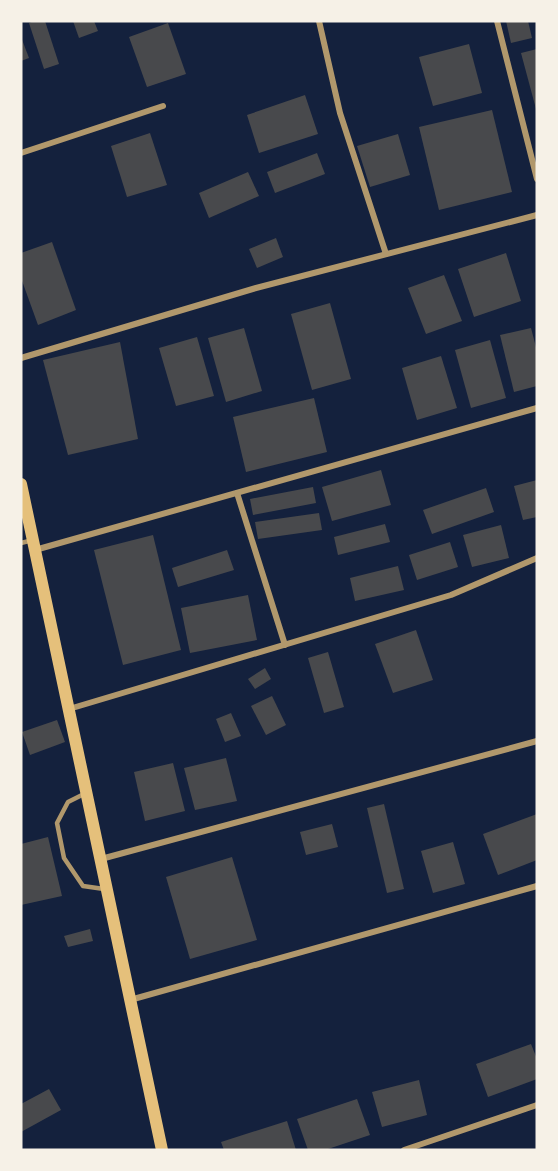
<svg xmlns="http://www.w3.org/2000/svg" width="558" height="1171" font-family="'Golos Text',sans-serif">
  <style>
    .building { fill: #48494c }
    .lines { fill: none; stroke-linecap: round; stroke-linejoin: round }
    .service { stroke: #b1986c; stroke-width: 4.5 }
    .minor { stroke: #b1986c; stroke-width: 6 }
    .secondary { stroke: #e5c07b; stroke-width: 12 }
  </style>
  <rect width="100%" height="100%" fill="#14213d"/>
  <g class="building">
    <path d="M34,21H45L59,64L44,69L29,23Z"/>
    <path d="M73,21H94L98,31L79,38Z"/>
    <path d="M506,21H528L532,38L511,43Z"/>
    <path d="M168,23L186,74L147,87L129,37Z"/>
    <path d="M21,37L29,58L21,61Z"/>
    <path d="M469,44L482,93L433,106L419,57Z"/>
    <path d="M537,49V109H536L521,53Z"/>
    <path d="M305,95L318,134L259,153L247,115Z"/>
    <path d="M492,110L512,192L439,210L419,127Z"/>
    <path d="M150,133L167,185L127,197L111,146Z"/>
    <path d="M398,134L410,175L370,187L357,146Z"/>
    <path d="M317,153L325,174L275,193L267,172Z"/>
    <path d="M248,172L259,196L209,218L199,193Z"/>
    <path d="M276,238L283,257L257,268L249,249Z"/>
    <path d="M52,242L76,310L38,325L21,278V253Z"/>
    <path d="M506,253L521,301L474,317L458,269Z"/>
    <path d="M444,275L462,321L426,334L408,288Z"/>
    <path d="M330,303L351,379L312,390L291,314Z"/>
    <path d="M244,328L262,391L226,402L208,338Z"/>
    <path d="M531,328L537,351V386L514,392L500,335Z"/>
    <path d="M197,337L214,396L176,406L159,348Z"/>
    <path d="M490,340L506,398L471,408L455,350Z"/>
    <path d="M120,342L138,439L68,455L43,360Z"/>
    <path d="M441,356L457,408L417,420L402,368Z"/>
    <path d="M314,398L327,452L246,472L233,417Z"/>
    <path d="M381,470L391,505L332,521L322,487Z"/>
    <path d="M537,480V517L523,520L514,486Z"/>
    <path d="M313,487L316,503L253,515L250,499Z"/>
    <path d="M486,488L494,512L432,534L423,510Z"/>
    <path d="M319,513L322,530L258,539L255,522Z"/>
    <path d="M385,524L390,542L338,555L334,537Z"/>
    <path d="M501,525L509,558L472,567L463,535Z"/>
    <path d="M153,535L181,650L123,665L94,550Z"/>
    <path d="M450,542L458,567L417,580L409,555Z"/>
    <path d="M227,550L234,570L178,587L172,568Z"/>
    <path d="M398,566L404,590L355,601L350,578Z"/>
    <path d="M248,595L257,640L190,653L181,608Z"/>
    <path d="M416,630L433,680L393,693L375,644Z"/>
    <path d="M328,652L344,707L324,713L308,658Z"/>
    <path d="M265,668L271,679L255,689L248,679Z"/>
    <path d="M272,696L286,725L266,735L251,706Z"/>
    <path d="M231,713L241,736L225,742L216,719Z"/>
    <path d="M57,720L65,742L30,755L22,732Z"/>
    <path d="M226,758L237,801L195,810L184,768Z"/>
    <path d="M173,763L185,811L145,821L134,772Z"/>
    <path d="M384,804L404,889L387,893L367,808Z"/>
    <path d="M537,814V860L498,875L483,834Z"/>
    <path d="M332,824L338,847L306,855L300,832Z"/>
    <path d="M48,837L62,896L21,905V844Z"/>
    <path d="M453,842L465,884L433,893L421,851Z"/>
    <path d="M232,857L257,940L190,959L166,877Z"/>
    <path d="M90,929L93,941L68,947L64,936Z"/>
    <path d="M531,1044L537,1059V1079L488,1097L476,1064Z"/>
    <path d="M419,1080L427,1115L382,1127L372,1092Z"/>
    <path d="M49,1089L61,1110L21,1132V1104Z"/>
    <path d="M357,1099L370,1135L325,1150H308L297,1119Z"/>
    <path d="M287,1121L296,1150H224L221,1142Z"/>
  </g>
  <g class="lines">
    <g class="service">
      <path d="M21,543L33,540"/>
      <path d="M84,794L68,802L57,823L64,858L83,886L104,889"/>
    </g>
    <g class="minor">
      <path d="M319,21L340,113L386,254"/>
      <path d="M497,21L537,179"/>
      <path d="M21,153L163,106"/>
      <path d="M21,358L256,288L537,215"/>
      <path d="M237,493L285,645"/>
      <path d="M35,550L537,408"/>
      <path d="M69,709L451,595L537,558"/>
      <path d="M101,859L537,741"/>
      <path d="M130,1000L537,886"/>
      <path d="M404,1150L537,1105"/>
    </g>
    <path class="secondary" d="M21,484L162,1150"/>
  </g>
  <rect width="558" height="1171" fill="none" stroke="#f6f1e7" stroke-width="45"/>
</svg>
